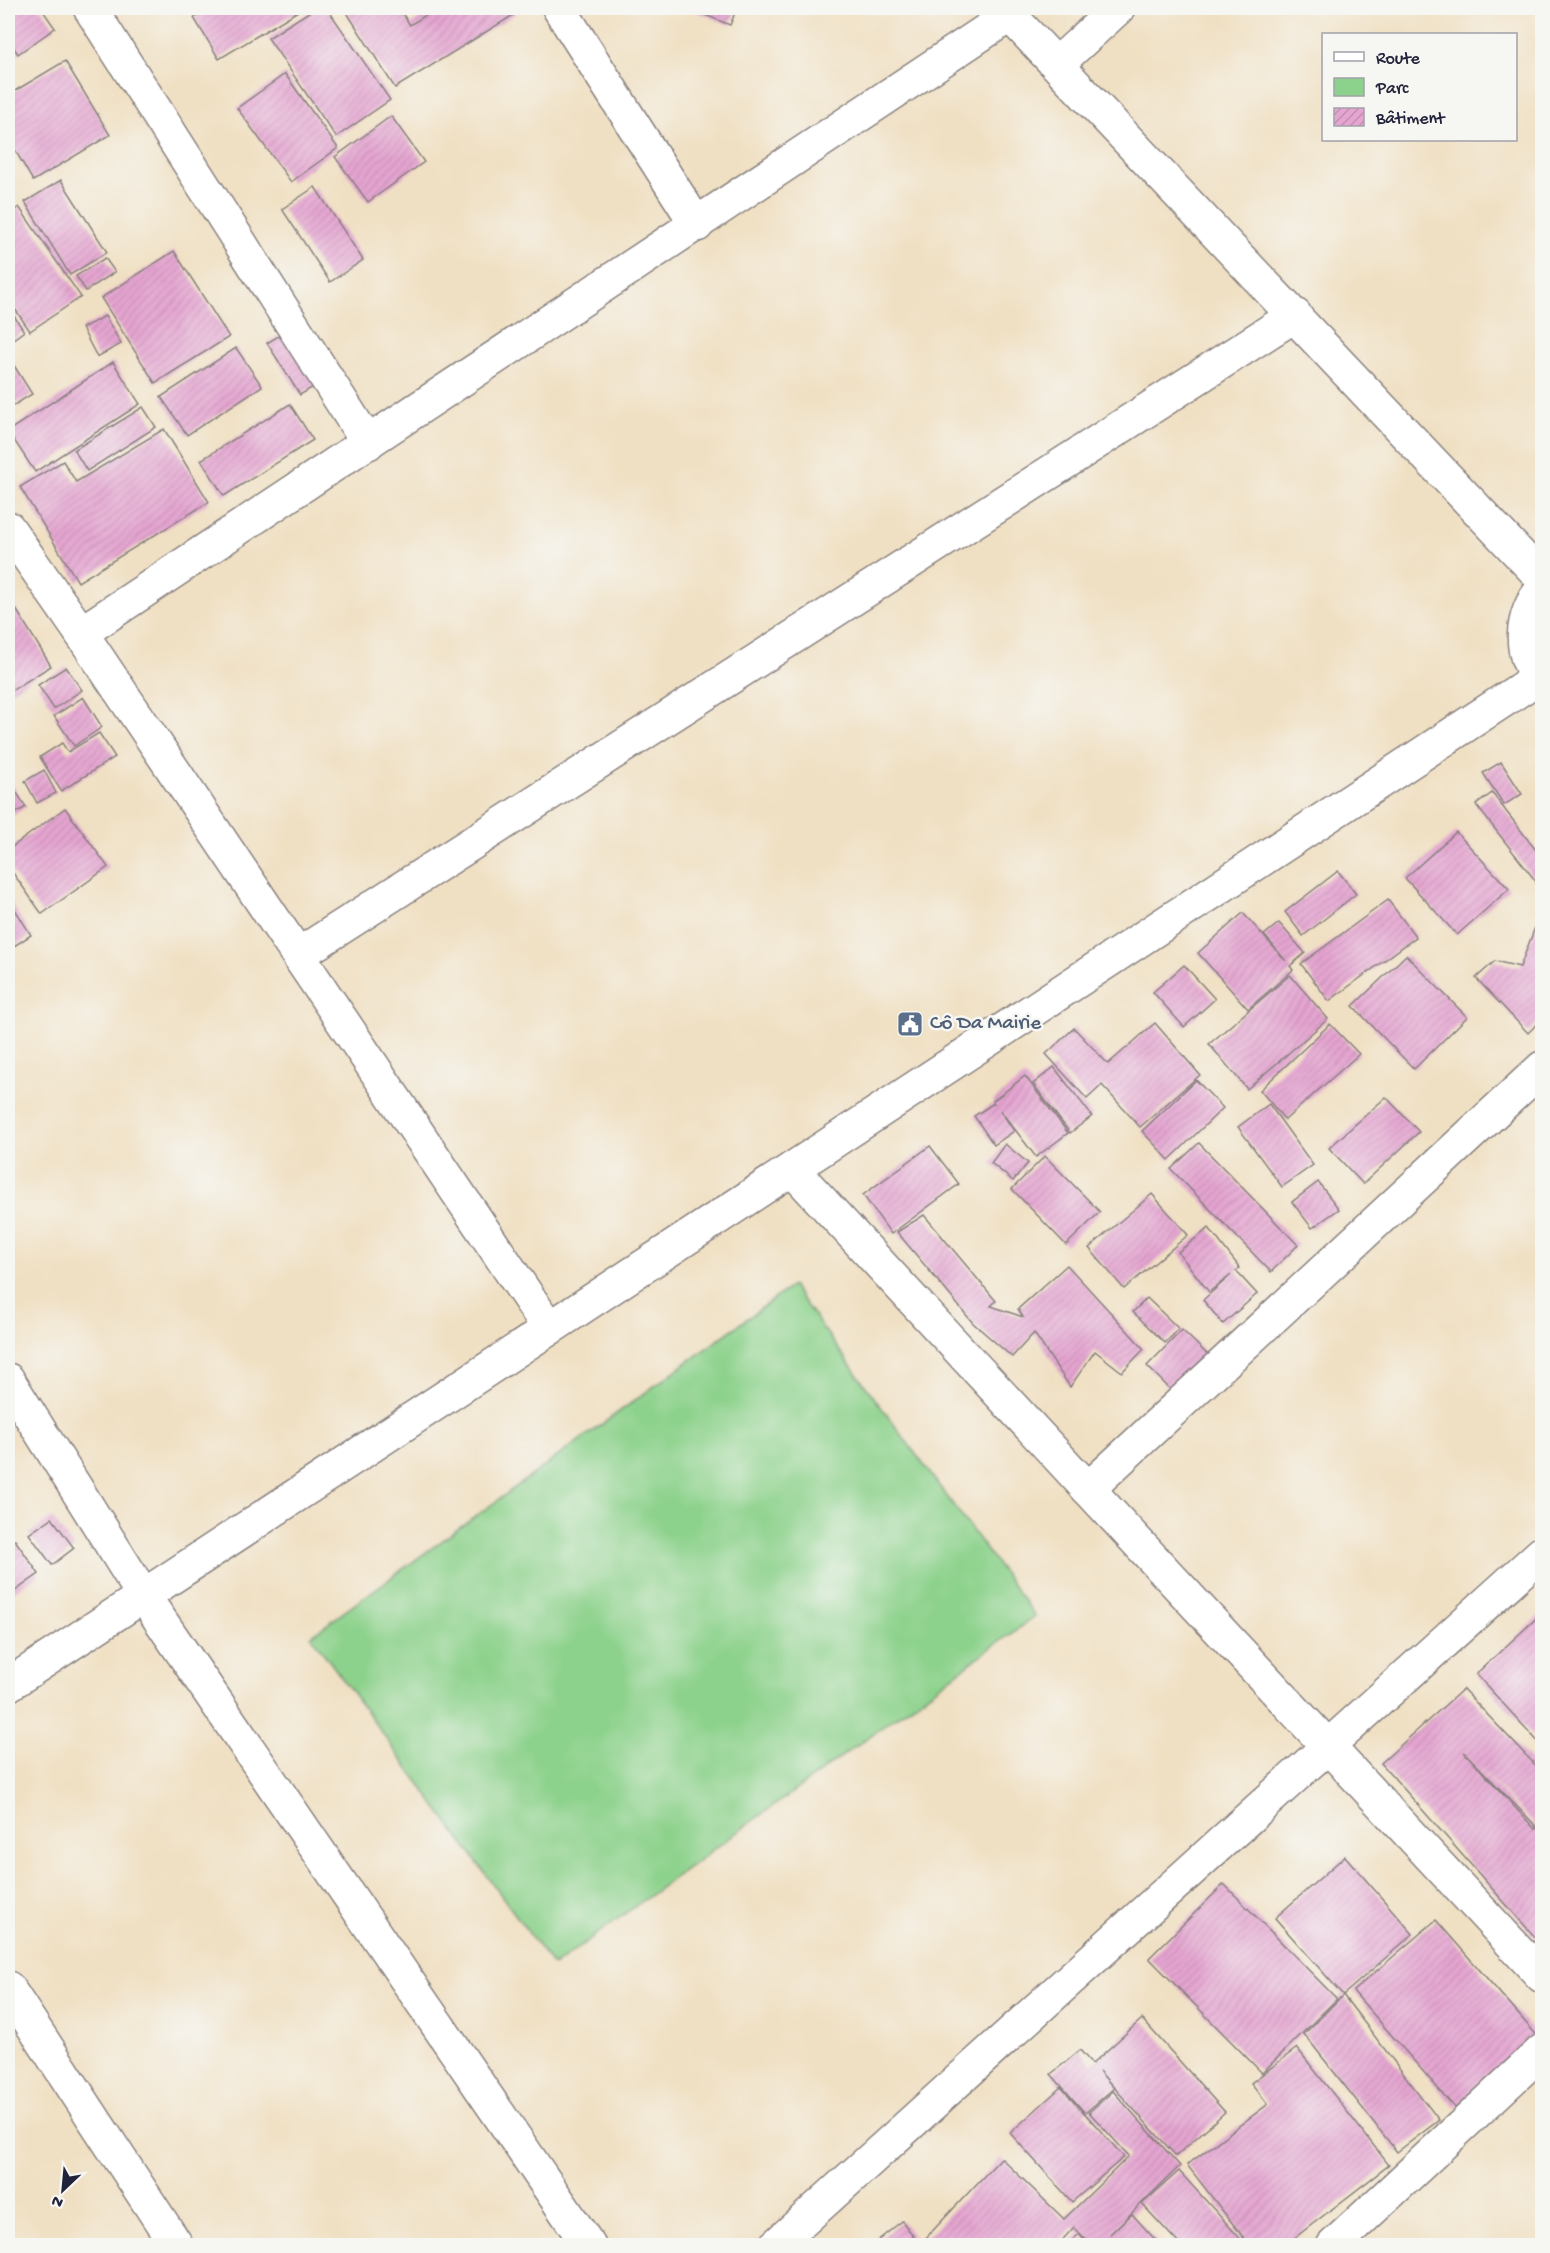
<svg xmlns="http://www.w3.org/2000/svg" width="1550" height="2253" font-family="'Gochi Hand',sans-serif">
  <style>
    .green { fill: #8dd28c; stroke: #587a64; stroke-width: 1.5 }
    .building { fill: url(#building-hatch); fill-rule: evenodd }
    .lines { fill: none; stroke-linecap: round; stroke-linejoin: round }
    .minor-casing { stroke: #89817f; stroke-width: 36 }
    .tertiary-casing { stroke: #89817f; stroke-width: 36 }
    .minor { stroke: #fff; stroke-width: 33 }
    .tertiary { stroke: #fff; stroke-width: 33 }
    .labels { text-anchor: middle; dominant-baseline: central; stroke-width: 5; stroke-linejoin: round; paint-order: stroke }
    .service-label { font-size: 21px; fill: #4e5e75; stroke: #f6f6f2; text-anchor: start }
  </style>
  <defs>
    <pattern id="building-hatch" width="6" height="6" patternUnits="userSpaceOnUse" patternTransform="scale(1.5)"><rect width="6" height="6" fill="#e5a5d1"/><path d="M-1 1l2-2M0 6l6-6M5 7l2-2" fill="none" stroke="#c48eb4"/></pattern>
  </defs>
  <rect width="100%" height="100%" fill="#f6f6f2"/>
  <filter id="ink" filterUnits="userSpaceOnUse"><feTurbulence type="fractalNoise" baseFrequency=".0167" numOctaves="2"/><feDisplacementMap in="SourceGraphic" scale="12" xChannelSelector="R" yChannelSelector="G"/><feConvolveMatrix kernelMatrix="1 2 1 2 8 2 1 2 1" color-interpolation-filters="sRGB"/></filter>
  <filter id="wash" filterUnits="userSpaceOnUse"><feTurbulence type="fractalNoise" baseFrequency=".008" numOctaves="4" result="noise"/><feDisplacementMap in="SourceGraphic" scale="24" xChannelSelector="R" yChannelSelector="G"/><feGaussianBlur stdDeviation="1.35" result="paint"/><feColorMatrix in="noise" values="0 0 0 0 0 0 0 0 0 0 0 0 0 0 0 0 0 1.4 0 .05"/><feComposite in="paint" operator="in"/></filter>
  <g filter="url(#wash)">
    <rect width="100%" height="100%" fill="#f0e0c3"/>
    <path class="green" d="M792,1286L1035,1616L553,1966L311,1636Z"/>
    <g id="blocks">
      <g class="building">
        <path d="M15,8H41L55,28L18,54L8,39V13Z"/>
        <path d="M211,8H303L219,59L194,18Z"/>
        <path d="M315,8H327L390,100L336,137L268,38Z"/>
        <path d="M344,8H410L402,13L410,25L437,8H511L515,14L395,88Z"/>
        <path d="M688,8H737L730,25Z"/>
        <path d="M65,61L110,135L33,181L8,138V95Z"/>
        <path d="M285,74L338,148L291,182L237,108Z"/>
        <path d="M391,116L424,162L368,202L335,157Z"/>
        <path d="M61,180L107,252L70,275L25,202Z"/>
        <path d="M315,187L363,260L330,282L282,209Z"/>
        <path d="M19,207L81,297L30,331L8,299V215Z"/>
        <path d="M174,251L229,337L155,383L101,298Z"/>
        <path d="M105,258L115,272L86,291L76,276Z"/>
        <path d="M8,307L24,331L8,343Z"/>
        <path d="M105,316L121,344L97,357L82,328Z"/>
        <path d="M285,332L318,384L300,395L267,343Z"/>
        <path d="M236,348L262,386L187,435L161,397Z"/>
        <path d="M8,356L32,394L8,409Z"/>
        <path d="M113,362L140,404L35,472L8,431Z"/>
        <path d="M290,404L313,440L224,496L201,460Z"/>
        <path d="M143,407L156,427L87,471L74,450Z"/>
        <path d="M164,429L209,502L78,582L20,487L63,461L76,482Z"/>
        <path d="M8,596L51,666L8,693V630L11,627L8,622Z"/>
        <path d="M66,667L82,690L54,709L38,685Z"/>
        <path d="M83,697L102,727L74,746L54,716Z"/>
        <path d="M99,733L115,757L61,791L40,757L62,743L68,752Z"/>
        <path d="M1501,762L1522,794L1504,805L1483,773Z"/>
        <path d="M44,770L56,793L37,803L25,781Z"/>
        <path d="M8,779L26,807L8,818Z"/>
        <path d="M1492,793L1542,858V889L1476,805Z"/>
        <path d="M65,808L108,867L42,914L8,866V850Z"/>
        <path d="M1456,832L1509,889L1457,935L1405,878Z"/>
        <path d="M1338,871L1356,894L1303,936L1285,912Z"/>
        <path d="M8,898L31,935L8,950Z"/>
        <path d="M1388,900L1416,937L1329,1001L1301,964Z"/>
        <path d="M1243,913L1286,961L1264,935L1279,923L1305,953L1290,966L1293,970L1248,1009L1198,953Z"/>
        <path d="M1537,922L1542,928V1019L1528,1033L1476,978L1495,961L1520,967Z"/>
        <path d="M1406,955L1467,1017L1414,1069L1353,1006Z"/>
        <path d="M1184,965L1215,999L1184,1027L1153,992Z"/>
        <path d="M1290,975L1328,1019L1247,1089L1209,1044Z"/>
        <path d="M1155,1023L1200,1075L1140,1127L1102,1085L1087,1099L1046,1054L1074,1028L1108,1064Z"/>
        <path d="M1330,1024L1359,1054L1285,1120L1260,1090Z"/>
        <path d="M1054,1067L1092,1116L1070,1133L1033,1084Z"/>
        <path d="M1025,1076L1068,1133L1036,1157L1000,1110L1014,1131L994,1145L974,1116L994,1103L993,1101Z"/>
        <path d="M1196,1080L1223,1108L1169,1160L1142,1131Z"/>
        <path d="M1386,1097L1419,1132L1363,1184L1329,1148Z"/>
        <path d="M1269,1104L1313,1165L1282,1187L1238,1127Z"/>
        <path d="M1199,1143L1298,1245L1271,1272L1171,1169Z"/>
        <path d="M1005,1144L1028,1163L1013,1181L991,1163Z"/>
        <path d="M930,1146L959,1184L891,1234L863,1195Z"/>
        <path d="M1045,1156L1100,1212L1066,1245L1012,1189Z"/>
        <path d="M1318,1182L1339,1209L1312,1228L1292,1202Z"/>
        <path d="M1152,1194L1188,1235L1124,1289L1089,1248Z"/>
        <path d="M924,1215L996,1301L991,1306L1023,1317L1018,1309L1067,1265L1144,1349L1122,1372L1095,1351L1070,1387L1034,1333L1012,1357L973,1323L897,1232Z"/>
        <path d="M1209,1228L1240,1268L1236,1271L1257,1294L1223,1324L1203,1300L1231,1275L1209,1292L1178,1252Z"/>
        <path d="M1147,1298L1179,1329L1165,1343L1133,1312Z"/>
        <path d="M1182,1330L1208,1355L1173,1392L1147,1366Z"/>
        <path d="M52,1518L74,1548L52,1565L29,1534Z"/>
        <path d="M15,1540L39,1574L8,1596V1545Z"/>
        <path d="M1542,1613V1746L1476,1674Z"/>
        <path d="M1463,1689L1542,1772V1945L1381,1763ZM1464,1752L1534,1824L1537,1828L1535,1829Z"/>
        <path d="M1345,1856L1413,1934L1343,1995L1439,2120L1397,2152L1304,2034L1343,1995L1275,1918Z"/>
        <path d="M1224,1884L1337,1999L1262,2073L1149,1958Z"/>
        <path d="M1436,1920L1540,2039L1486,2081L1455,2108L1353,1991Z"/>
        <path d="M1142,2019L1225,2112L1176,2156L1099,2071L1114,2088L1085,2113L1051,2074L1080,2050L1092,2064Z"/>
        <path d="M1297,2048L1389,2165L1284,2246H1250L1187,2165L1268,2104L1251,2083Z"/>
        <path d="M1061,2087L1124,2157L1072,2202L1010,2133Z"/>
        <path d="M1113,2091L1180,2166L1110,2234L1132,2214L1161,2246H1092L1074,2227L1057,2246H928L923,2241L1001,2158L1064,2219L1129,2156L1089,2112Z"/>
        <path d="M1179,2171L1247,2246H1181L1142,2204Z"/>
        <path d="M902,2221L921,2246H871Z"/>
        <path d="M1079,2234L1089,2246H1066Z"/>
      </g>
    </g>
  </g>
  <g filter="url(#ink)">
    <use href="#blocks" fill-opacity="0" stroke="#89817f" stroke-width="1.5"/>
    <g class="lines">
      <defs>
        <g id="minor">
          <path d="M90,8L368,443"/>
          <path d="M559,8L697,225"/>
          <path d="M1003,8L1542,578"/>
          <path d="M1057,64L1118,8"/>
          <path d="M8,528L81,633L549,1328"/>
          <path d="M81,633L1010,15"/>
          <path d="M298,955L1295,315"/>
          <path d="M792,1169L1088,1489L1542,1976"/>
          <path d="M8,1380L143,1595L589,2246"/>
          <path d="M1088,1489L1542,1068"/>
          <path d="M8,1685L1539,677"/>
          <path d="M8,1988L177,2246"/>
          <path d="M775,2246L1542,1553"/>
          <path d="M1333,2246L1542,2051"/>
        </g>
        <path id="tertiary" d="M1542,590C1521,613 1516,657 1542,680"/>
      </defs>
      <use href="#minor" class="minor-casing"/>
      <use href="#tertiary" class="tertiary-casing"/>
      <use href="#minor" class="minor"/>
      <use href="#tertiary" class="tertiary"/>
    </g>
  </g>
  <defs>
    <symbol id="civic-square" viewBox="-11 -11 22 22"><rect x="-9" y="-9" width="18" height="18" rx="4" fill="#5c6f8a" stroke="#f6f6f2"/><path d="M-.6-6.5H3V-4.5H.6V-3L4-1V1h2V6H-6V1h2V-1L-.6-3ZM-1.2 2.5V6h2.4V2.5Z" fill="#fff"/></symbol>
  </defs>
  <g fill-rule="evenodd">
    <use href="#civic-square" x="895" y="1009" width="30" height="30"/>
  </g>
  <g class="labels">
    <g class="service-label">
      <text x="930" y="1024">Cô Da Mairie</text>
    </g>
  </g>
  <rect width="1550" height="2253" fill="none" stroke="#f6f6f2" stroke-width="30"/>
  <rect x="1322" y="33" width="195" height="108" fill="#f6f6f2" stroke="#a1a1a9" stroke-width="1.5"/>
  <rect x="1334" y="52" width="30" height="9" fill="#ffffff" stroke="#a1a1a9" stroke-width="1.5"/>
  <text x="1376" y="63" font-size="18" fill="#22223b">Route</text>
  <rect x="1334" y="78" width="30" height="18" fill="#8dd28c" stroke="#a1a1a9" stroke-width="1.5"/>
  <text x="1376" y="93" font-size="18" fill="#22223b">Parc</text>
  <rect x="1334" y="108" width="30" height="18" fill="url(#building-hatch)" stroke="#a1a1a9" stroke-width="1.5"/>
  <text x="1376" y="123" font-size="18" fill="#22223b">Bâtiment</text>
  <g transform="translate(63 2190) rotate(206)" stroke="#f6f6f2" stroke-width="4.5" paint-order="stroke">
  <path d="M0-4.5L10 22L0 15L-10 22Z" fill="#22223b"/>
  <text y="-9" font-size="16" font-weight="bold" text-anchor="middle" fill="#22223b">N</text>
  </g>
</svg>
